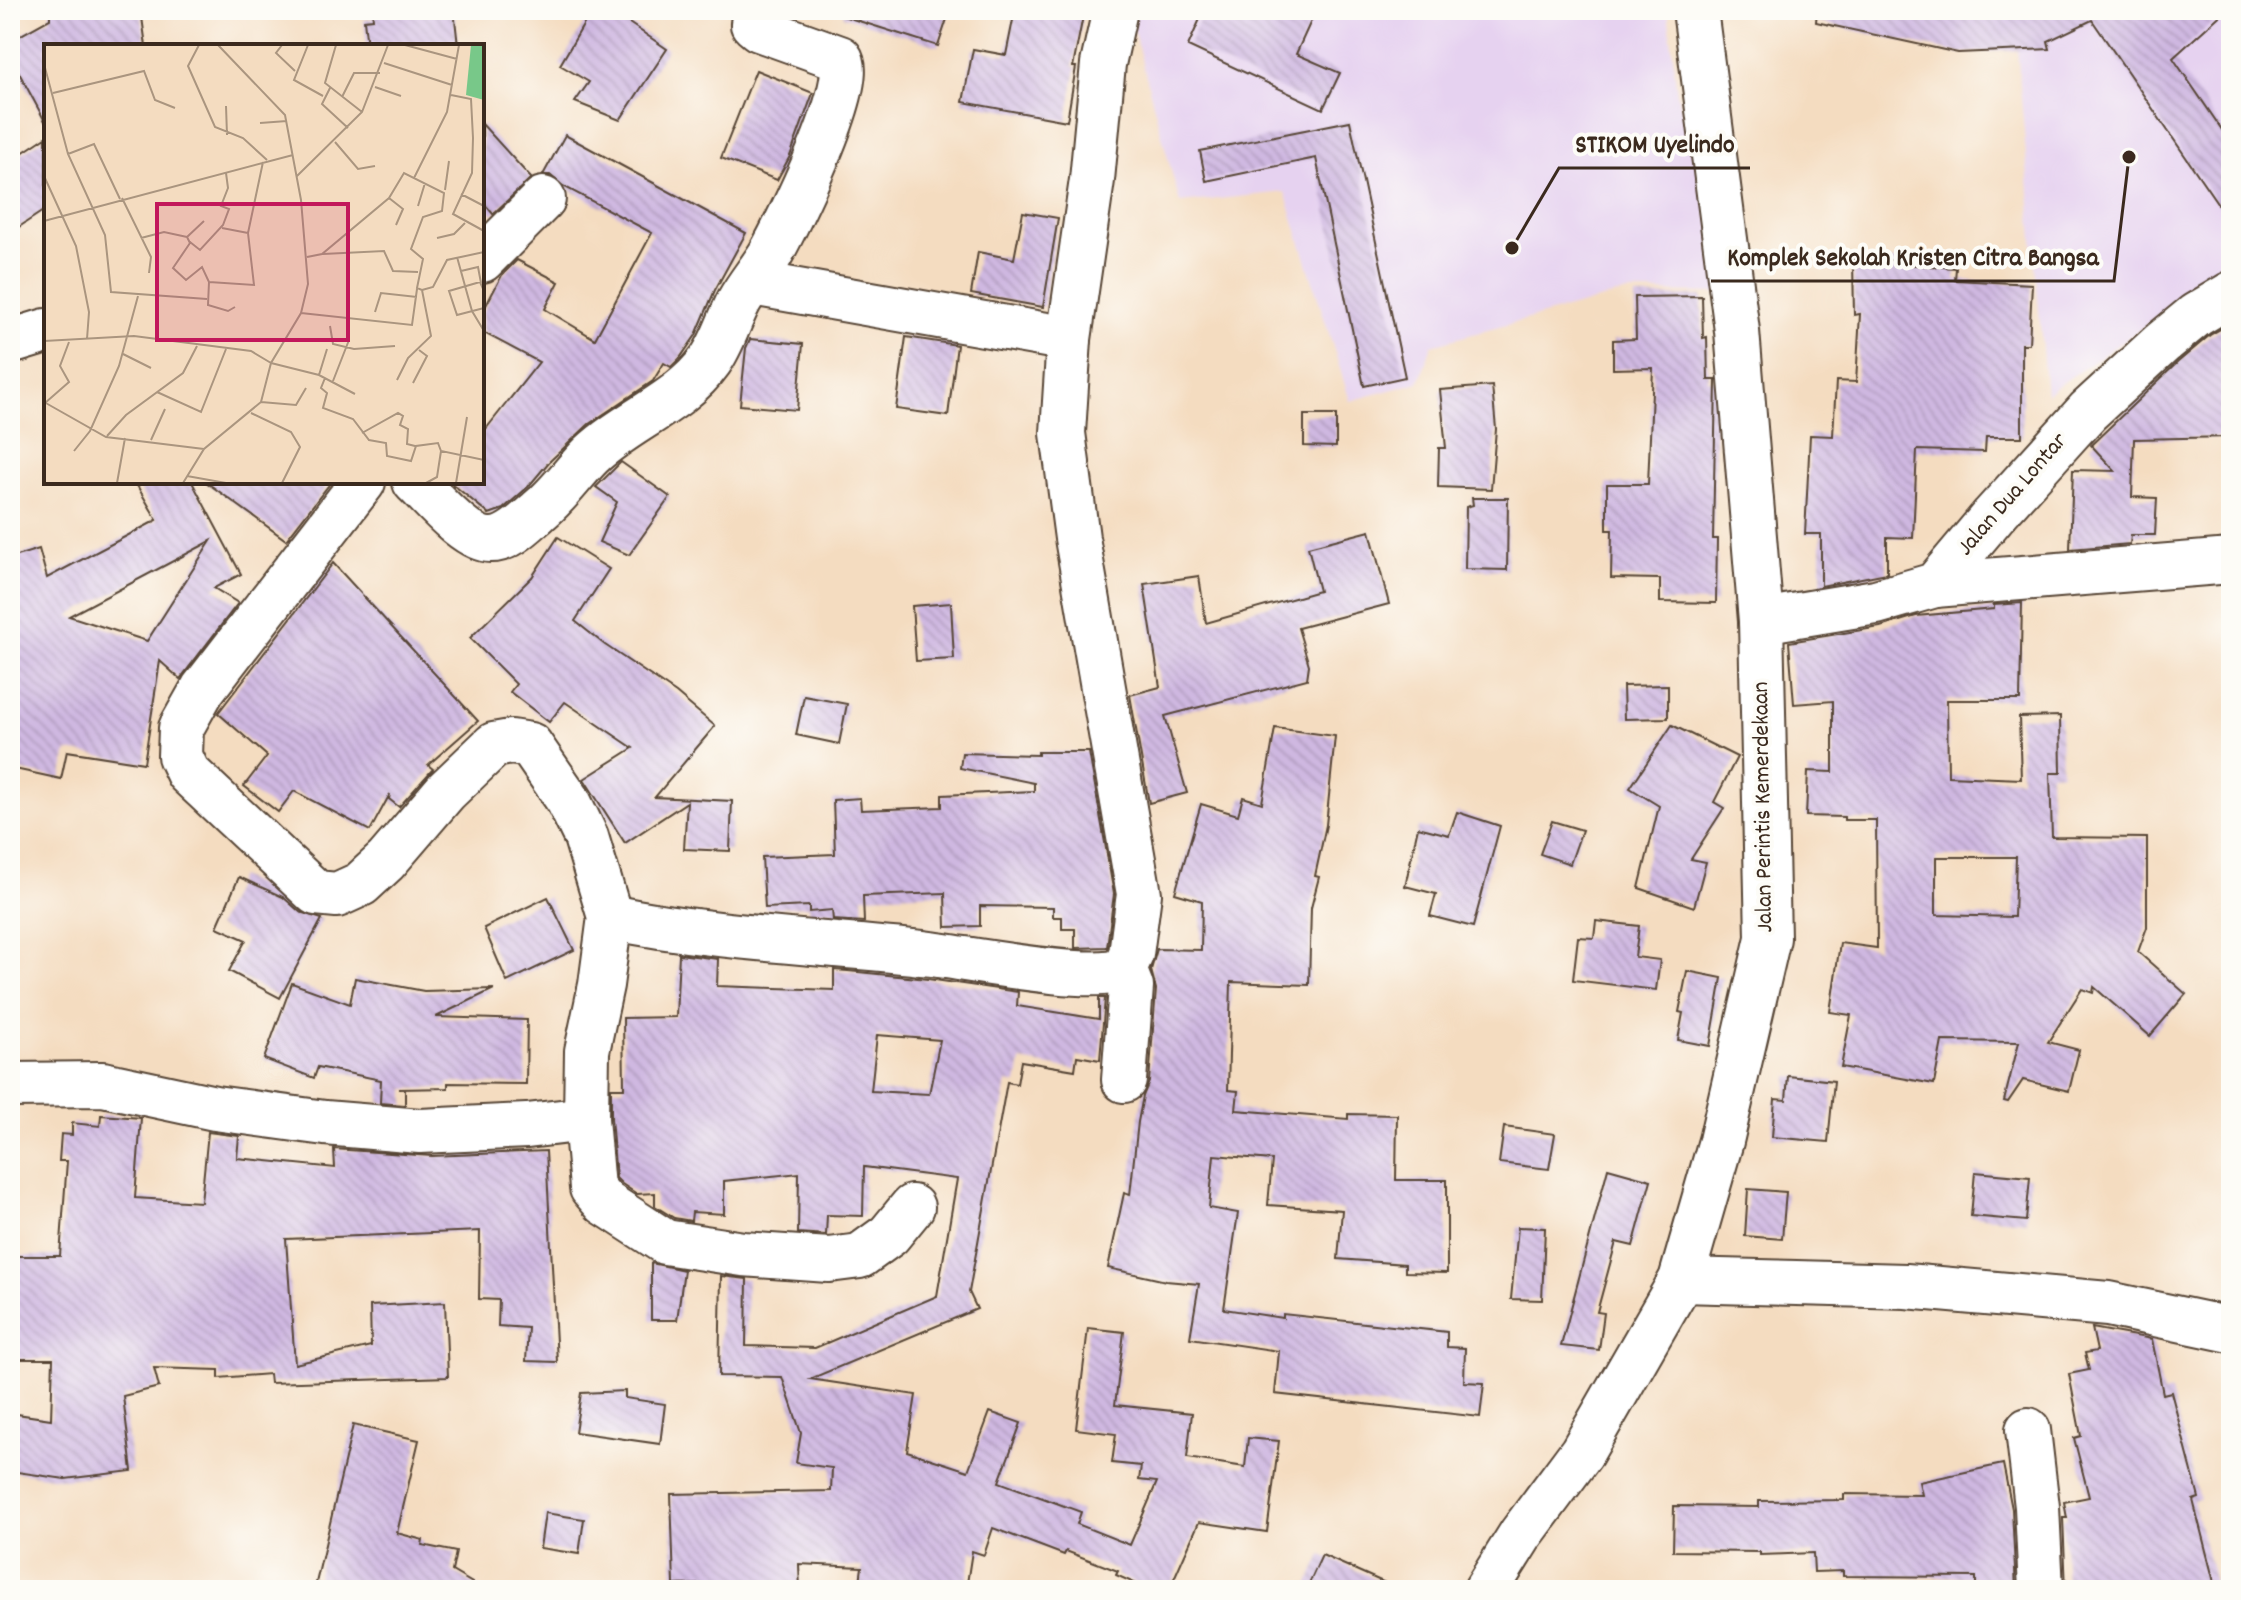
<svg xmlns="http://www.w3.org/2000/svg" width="2241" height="1600" font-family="Dekko,sans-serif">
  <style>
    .built { fill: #e6d2f0 }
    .building { fill: url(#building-back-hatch); fill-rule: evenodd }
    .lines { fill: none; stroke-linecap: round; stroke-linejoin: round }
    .minor-casing { stroke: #574536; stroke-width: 48 }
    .minor { stroke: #fff; stroke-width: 44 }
    .labels { text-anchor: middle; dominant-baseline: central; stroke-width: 8; stroke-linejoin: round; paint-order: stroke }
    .street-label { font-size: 24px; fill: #3b2a1e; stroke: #fdfcf7 }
    .inset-road { fill: none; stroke: #aa957f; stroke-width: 2 }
    .view { fill: #c2185b; fill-opacity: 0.15; stroke: #c2185b; stroke-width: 4 }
    .inset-edge { fill: none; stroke: #3b2a1e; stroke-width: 4 }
    .leader { fill: none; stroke: #3b2a1e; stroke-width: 3 }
    .callout-dot { fill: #3b2a1e; stroke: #fdfcf7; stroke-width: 3 }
    .callout-label { font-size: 26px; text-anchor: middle; font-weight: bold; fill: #3b2a1e; stroke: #fdfcf7; stroke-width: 8; stroke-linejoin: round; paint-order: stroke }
  </style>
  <defs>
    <pattern id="building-back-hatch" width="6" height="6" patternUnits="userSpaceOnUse" patternTransform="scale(2)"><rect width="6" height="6" fill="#cfb8e1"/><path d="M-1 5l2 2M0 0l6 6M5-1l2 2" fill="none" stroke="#b39ec1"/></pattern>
  </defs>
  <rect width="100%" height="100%" fill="#fdfcf7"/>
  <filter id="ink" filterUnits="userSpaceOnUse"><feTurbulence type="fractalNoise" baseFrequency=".0125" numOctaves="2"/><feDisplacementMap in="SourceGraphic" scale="16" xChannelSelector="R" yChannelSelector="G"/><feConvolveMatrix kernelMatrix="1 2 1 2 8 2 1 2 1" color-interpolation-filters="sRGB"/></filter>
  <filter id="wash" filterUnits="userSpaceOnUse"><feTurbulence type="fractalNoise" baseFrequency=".006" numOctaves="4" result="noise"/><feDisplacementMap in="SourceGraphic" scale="32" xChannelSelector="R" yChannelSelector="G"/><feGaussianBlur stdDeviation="1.8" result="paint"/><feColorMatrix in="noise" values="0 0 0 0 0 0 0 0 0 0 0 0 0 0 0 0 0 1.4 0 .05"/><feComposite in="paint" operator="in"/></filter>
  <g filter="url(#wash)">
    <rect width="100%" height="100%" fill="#f4dcc0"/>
    <g class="built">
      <path d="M1128,10H1668L1677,94L1734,293L1628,292L1432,345L1419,382L1350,401L1285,192L1180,203Z"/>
      <path d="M1808,10H2231V267L2046,394L2017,48Z"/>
    </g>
    <g id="blocks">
      <g class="building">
        <path d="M50,10H141L146,46H46V123L10,56V41L50,19Z"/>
        <path d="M372,10H454L458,46H367L364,20L373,19Z"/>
        <path d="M592,10H610L667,49L620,120L575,102L589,82L560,65Z"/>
        <path d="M844,10H950L938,46L843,16Z"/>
        <path d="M1015,10H1051L1083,16L1073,67H1076L1067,121L963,102L973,49L1006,55Z"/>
        <path d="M1204,10H1316L1296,54L1340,73L1323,109L1188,46Z"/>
        <path d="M1817,10H2226L2173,58L2231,143V223L2092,20L2048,41L2050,49L1958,53L1816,22Z"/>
        <path d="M756,70L813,93L790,156L777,180L721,158Z"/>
        <path d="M1350,121L1405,377L1364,386L1316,158L1206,181L1200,151Z"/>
        <path d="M482,124L531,178L493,214L482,201Z"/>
        <path d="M565,135L746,233L715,290L696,335L680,358L671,367L664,363L653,381L589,424L549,462L528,487L503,509L489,514L450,482H482V434L539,362L482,332V313L502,275L517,260L559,282L545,309L595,339L652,233L563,186L550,175H543Z"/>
        <path d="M46,137V209L10,233V161Z"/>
        <path d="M1023,212L1058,218L1043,307L971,294L978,252L1014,259Z"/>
        <path d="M1853,260H1904V264L1956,268L1955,280L2032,284L2029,344H2022V437H1986L1985,452L1917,450L1913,538L1887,537V573L1821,586V534H1805L1810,435L1833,436L1836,381L1856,382L1860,314L1854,315Z"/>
        <path d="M1702,296L1703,338L1707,337L1708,380H1716L1713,539H1717L1716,603L1660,602V579L1611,578L1612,530H1607V484H1648L1653,368L1613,369V340L1636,339L1635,297Z"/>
        <path d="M2231,323V437L2134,439L2132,497L2157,498L2155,535H2131L2130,544L2070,549L2073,470L2115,471L2091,445L2178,362L2210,335Z"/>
        <path d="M906,337L957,345L948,416L896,409Z"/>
        <path d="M750,339L803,344L797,410L740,405L746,348Z"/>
        <path d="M1492,386L1496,429L1491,489L1438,487L1439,448H1446L1440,390Z"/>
        <path d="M1304,415H1336V447L1304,446Z"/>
        <path d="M621,462L670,497L629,555L599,542L617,502L596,487Z"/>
        <path d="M135,482H192L241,574L214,588L238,603L180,679L160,661L144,763L67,751L61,779L10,768V558L39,549L47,578L157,520ZM211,541L147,641L69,616Z"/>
        <path d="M206,482H331L286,540Z"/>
        <path d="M1472,498H1508L1507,570L1465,569L1466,507L1473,505Z"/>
        <path d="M1370,531L1389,604L1298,628L1309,665L1307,679L1165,716L1187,793L1149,803L1130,695L1160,687L1144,584L1199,576L1206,623L1319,591L1308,547Z"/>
        <path d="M558,537L609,569L575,621L605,645L676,693L715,726L655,797L732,801L730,851L684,849L687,802L625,843L584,779L633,748L565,702L549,722L510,692L516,684L470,638L532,577Z"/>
        <path d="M333,563L478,721L428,765L433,769L399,807L389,799L390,794L370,831L294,791L278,812L244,786L267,756L218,713Z"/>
        <path d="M951,603L954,659L916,661L912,606Z"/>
        <path d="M2022,603L2020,700H1947L1948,776L2021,779L2019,717L2060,716L2061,773H2050L2052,837L2147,838V927L2138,952L2186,994L2150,1036L2094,987L2093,993L2082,989L2048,1042L2079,1050L2069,1091L2023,1080L2008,1102L2004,1101L2019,1042L1942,1041L1934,1084L1841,1067L1851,1015L1830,1012L1840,943L1877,948L1876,820H1844V817L1806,816L1808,771L1833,772V701L1794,704L1789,642L1880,627L1916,616L1994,609V605ZM1936,857H2016L2014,917L1936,915Z"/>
        <path d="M1668,685V718L1624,719L1623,686Z"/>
        <path d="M804,696L847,704L839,744L796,735Z"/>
        <path d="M1672,725L1737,757L1714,802L1724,808L1691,859L1706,862L1694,907L1639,888L1659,806L1630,788Z"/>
        <path d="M1275,728L1335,736L1326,825L1315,876L1319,877L1311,908L1309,985L1231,982L1228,1090L1238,1091L1236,1110L1348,1119V1114L1397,1115L1396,1180H1447V1273L1405,1272V1264L1338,1259L1342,1210L1268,1205L1272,1160L1214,1155L1209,1208L1238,1213L1224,1309L1283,1318V1314L1447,1332V1347L1465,1348L1464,1382L1484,1383L1480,1417L1275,1394L1279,1351L1190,1338L1199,1284L1166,1281L1108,1268L1124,1193L1130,1195L1138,1122L1143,1096L1149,1082L1156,989L1151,970L1157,949L1201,950L1202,901L1175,893L1201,804L1238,815L1243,797L1262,803Z"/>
        <path d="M1038,752H1089L1114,894L1107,947L1075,948V929H1062V917H1053V907L980,906V926L946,927L945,893L863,896L864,922L833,920L832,910L809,912V906L765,908L762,857L835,854L833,800L860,798L861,810L942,807V795L1034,791V783L960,768L962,753L1038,755Z"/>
        <path d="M1457,812L1500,826L1473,927L1430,916L1436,894L1405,886L1418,827L1449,835Z"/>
        <path d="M1552,821L1582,830L1570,864L1540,854Z"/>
        <path d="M239,877L283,897L300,912L322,919L280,998L229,971L246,940L217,927Z"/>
        <path d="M548,897L574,950L507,982L484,928Z"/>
        <path d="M1596,921L1639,926L1635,957L1660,960L1656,990L1573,980L1578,937L1594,938Z"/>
        <path d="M679,954L718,959L717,986L834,990V970L848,971L928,979L1018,992L1017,1006L1099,1019V998H1105L1100,1060L1077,1056L1075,1070L1021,1061L1017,1084L1007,1082L969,1292L977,1309L810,1379L916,1395L907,1451L968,1471L990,1412L1021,1423L999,1482L1081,1512L1077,1524L1130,1545L1157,1482L1139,1480L1141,1466L1112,1463L1116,1434L1076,1429L1088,1328L1124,1332L1115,1405L1192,1413L1187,1458L1245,1467L1248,1438L1279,1441L1267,1532L1199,1522L1169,1590H1150L1116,1575L1118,1571L1066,1551L1064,1555L993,1528L984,1555L972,1551L966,1590H859L862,1567L799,1564L800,1590H767V1583L674,1585L671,1494L831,1491L832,1468L796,1463L801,1433L782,1377L719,1376L721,1276L747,1279L746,1346L815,1348L937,1296L957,1179L864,1167L863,1216L827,1215L826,1235L798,1233L799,1173L724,1181V1214L692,1212L691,1221L674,1218L655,1206V1193L637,1194L622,1184L616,1178L611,1118V1088H624L623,1018L676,1017ZM877,1035L940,1040L929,1094L871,1091Z"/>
        <path d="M1687,971L1722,978L1710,1046L1678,1040L1683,1013L1679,1012Z"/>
        <path d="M355,978L424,991L494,989L436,1017L527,1020L526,1084L448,1083V1088L399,1089H405V1105L380,1103L381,1080L318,1067L314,1078L264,1059L292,983L350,1004Z"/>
        <path d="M1788,1076L1834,1081L1828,1142L1772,1137L1775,1099L1786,1100Z"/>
        <path d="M101,1115L141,1118L135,1198L201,1202L208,1132L239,1136L237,1158L335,1168L334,1149L432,1156L546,1151L557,1362L526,1361L528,1328L498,1326L499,1300L479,1299L480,1231L286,1239L295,1364L371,1346L370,1306L445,1302L448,1377L270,1383L269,1374L219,1378V1370L154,1368L159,1387L123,1396L132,1471L65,1479L10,1471V1413L51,1419L53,1359H10V1256H60L67,1161H59L61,1134L72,1135V1123L100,1126Z"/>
        <path d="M1504,1127L1555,1134L1549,1169L1499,1163Z"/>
        <path d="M1608,1168L1651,1180L1633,1246L1616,1242L1597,1312L1604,1313L1599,1350L1561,1346Z"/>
        <path d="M1975,1172L2030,1177L2026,1221L1971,1216Z"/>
        <path d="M1748,1189L1786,1192L1782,1239L1745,1236Z"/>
        <path d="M1518,1227L1545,1228L1542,1300L1511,1299Z"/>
        <path d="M651,1263L684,1270L677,1320H651Z"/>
        <path d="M2092,1328L2152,1339L2163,1394L2171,1392L2199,1498L2193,1500L2216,1590H2066L2063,1518H2067L2064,1502L2089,1497L2074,1438L2081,1436L2069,1374L2089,1370L2085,1353L2097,1351Z"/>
        <path d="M625,1391V1398L665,1404L660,1444L575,1432L581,1393Z"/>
        <path d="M353,1425L419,1440L397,1533L423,1540L422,1545L456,1552L452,1571L484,1590H348L316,1583Z"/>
        <path d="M2003,1464L2012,1509L2016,1590H1976V1577L1843,1576V1571L1814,1572L1813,1553L1760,1555V1552L1673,1551L1674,1506L1759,1507V1501L1844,1500V1494L1922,1495L1919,1482Z"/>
        <path d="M545,1513L584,1519L579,1554L540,1548Z"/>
        <path d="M1322,1555L1401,1590H1306Z"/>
      </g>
    </g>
  </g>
  <g filter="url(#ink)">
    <use href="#blocks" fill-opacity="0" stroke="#574536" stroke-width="2"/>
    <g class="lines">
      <defs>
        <g id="minor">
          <path d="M482,260L543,199"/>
          <path d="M752,283L1069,339"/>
          <path d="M10,342L46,331"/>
          <path d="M363,482L203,689L181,728L180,756L188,773L316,893L337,895L361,884L386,861L446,791L494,745L511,742L530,745L568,800L586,837L610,917L601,985L587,1051L586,1119L592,1188L605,1203L665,1242L743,1254L829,1260L860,1256L889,1235L912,1207"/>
          <path d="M415,482C432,498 467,541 491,540C510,540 527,521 541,509C560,493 574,472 591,455C628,420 680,403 710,361C723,343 729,320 739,301C748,285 760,271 770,255C786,227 858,82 840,58L759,29L753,24L755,10"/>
          <path d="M1935,585L2231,561"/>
          <path d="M1761,621L1876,602L1935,585L1993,516L2088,411L2162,343L2196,315L2231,294"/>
          <path d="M610,917C715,939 824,942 931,954C971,959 1092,983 1124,969L1131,954L1139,894L1077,538L1063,433L1069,339L1092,180L1103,64L1115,10"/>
          <path d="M1124,969L1131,987L1124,1080"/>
          <path d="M10,1085L103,1084L215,1108L325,1123L420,1131L527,1126L586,1119"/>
          <path d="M1681,1280L1906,1286L2108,1304L2231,1330"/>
          <path d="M2028,1430L2037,1507L2041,1590"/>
          <path d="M1486,1590L1521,1534L1582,1452L1681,1280L1721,1141L1768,938L1761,621L1737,331L1695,10"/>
        </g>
      </defs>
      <use href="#minor" class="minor-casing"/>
      <use href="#minor" class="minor"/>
    </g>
  </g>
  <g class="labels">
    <g class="street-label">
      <text transform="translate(2013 495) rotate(-49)">Jalan Dua Lontar</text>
      <text transform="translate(1764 807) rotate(-91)">Jalan Perintis Kemerdekaan</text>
    </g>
  </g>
  <g transform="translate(44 44)">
    <rect width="440" height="440" fill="#f4dcc0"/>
    <path d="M427,1H440V56L422,51Z" fill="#78c889"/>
    <path class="inset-road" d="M155,1L144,22L171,83L199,94L223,116M238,1L232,9L251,27M264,1L250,36L279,52M292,1L281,39L318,68M361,1L413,15M340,19L408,41M0,20L24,110L61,191L67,248L163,255M331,43L357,52M286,44L278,60L304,84M9,49L100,27L111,56L131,64M407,51L427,55L429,94L428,129L409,170L440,187M298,53L310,29H336M182,62L183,91M216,79L243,77M291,98L314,125L331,122M24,110L50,100L76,155M0,132L32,202L45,268L43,295M253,132L318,68L344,1M370,134L403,68L415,1M401,146L405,117M417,150L440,162M78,154L107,213L105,229M345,154L359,165L352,181M374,162L381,139M0,177L249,111M160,177L143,193L146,199L129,224L142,236L158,223L165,238L164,261L184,267L191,263M178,184L204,189M97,194L120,188L143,193M393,194L410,190L421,179M146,198L156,206L179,181L185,165L177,162L184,144L182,129M279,210L340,207L349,227L374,228M263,213L278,210L345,154L360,129L400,149L398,167L379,173L367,205L379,215L373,244L378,246L387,292L364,314L353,336M413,213L428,267L440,287M417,227L434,223L437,239M165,238L210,241L204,189L219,118M378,246L389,243L403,216L440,208M440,247L436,238L405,247L413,271L440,264M331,268L337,249L373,253M257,269L368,281L373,245M286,282L289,300L310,305L351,302M0,297L90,292L207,307L227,319M79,310L107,324M227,319L275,331L311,350M275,331L283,305M281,334L277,344L283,349L279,364L309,375L325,396L342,399L343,412L367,417L372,402L394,399L397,407L440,416M289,337L305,296M369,339L383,312L375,306M113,348L157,368L182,305M0,358L62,393L160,405M217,358L252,361L262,344M1,359L25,338L16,322L25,298M207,369L247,388L256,403L238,439M318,389L354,369L359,372L356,381L364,385L363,400L371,402M63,392L82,371L139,329L153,302M107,396L121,365M30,407L46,387L75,322L94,252M143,432L182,439M73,439L81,394M139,439L160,405L217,358L227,319L257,269L264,240L257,156L241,71L174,1M382,439L393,433L397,407M412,439L423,373"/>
    <path class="view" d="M113,160H304V296H113Z"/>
    <rect width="440" height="440" class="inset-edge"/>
  </g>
  <path class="leader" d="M1512 248L1559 168H1750M2129 157L2114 281H1711"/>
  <g class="callout-dot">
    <circle cx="1512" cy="248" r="8"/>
    <circle cx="2129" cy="157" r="8"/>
  </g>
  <g class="callout-label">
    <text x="1655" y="152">STIKOM Uyelindo</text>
    <text x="1913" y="265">Komplek Sekolah Kristen Citra Bangsa</text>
  </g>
  <rect width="2241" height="1600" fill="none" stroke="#fdfcf7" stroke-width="40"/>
</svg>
